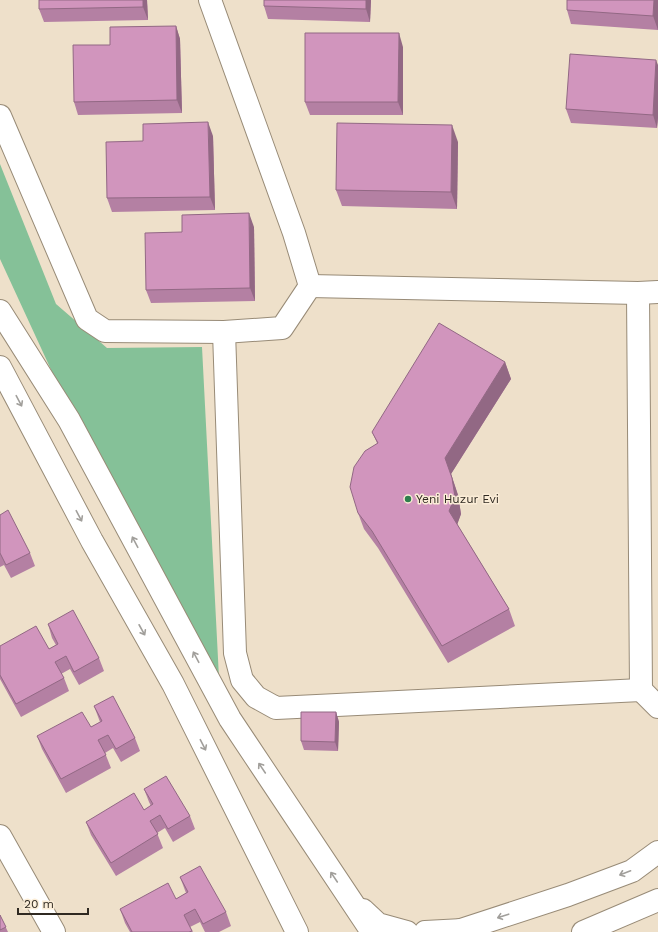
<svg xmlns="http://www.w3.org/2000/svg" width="658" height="932" font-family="'Work Sans',sans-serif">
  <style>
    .green { fill: #85c198 }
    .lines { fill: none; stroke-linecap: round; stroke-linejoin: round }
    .minor-casing { stroke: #988b77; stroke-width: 24 }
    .major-casing { stroke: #988b77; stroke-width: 24 }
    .minor { stroke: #fff; stroke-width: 22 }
    .major { stroke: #fff; stroke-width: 22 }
    .wall { fill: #b480a3 }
    .shaded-wall { fill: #926884 }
    .building { fill: #d195bd; stroke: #926884 }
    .oneway { stroke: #a19f9b }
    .poi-dot { fill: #2f7e4e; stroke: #fbedd7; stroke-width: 1.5 }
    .labels { text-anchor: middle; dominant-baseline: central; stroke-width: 3; stroke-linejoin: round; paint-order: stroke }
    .poi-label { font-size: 12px; fill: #2f2921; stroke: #fbedd7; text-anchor: start }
  </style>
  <rect width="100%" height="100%" fill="#eee0ca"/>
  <path class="green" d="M0,164L56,304L107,348L202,347L219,678L65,400L0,259Z"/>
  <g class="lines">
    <defs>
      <g id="minor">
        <path d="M0,116L87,319L105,331L224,332L282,328L310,286L294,233L210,0"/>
        <path d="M310,286L638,293L658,292"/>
        <path d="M638,293L641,690L658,707"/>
        <path d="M224,332L235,653L242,680L256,697L276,708L641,690"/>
        <path d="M0,836L54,932"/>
        <path d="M455,932L568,895L632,871L658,852"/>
        <path d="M583,932L658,900"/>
      </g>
      <g id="major">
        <path d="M0,311L69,420L230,719L372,932"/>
        <path d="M0,367L92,541L173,684L297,932"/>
        <path d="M363,910L378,924L407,932"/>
        <path d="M425,932L463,930"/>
      </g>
    </defs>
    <use href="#minor" class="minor-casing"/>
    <use href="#major" class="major-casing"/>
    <use href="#minor" class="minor"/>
    <use href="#major" class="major"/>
  </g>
  <g class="wall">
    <path d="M39,0H147L148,20L44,22L39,9Z"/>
    <path d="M371,0L370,22L268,19L264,6Z"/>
    <path d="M658,0V30L571,24L567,10Z"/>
    <path d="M176,26L180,39L182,113L78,115L74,102Z"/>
    <path d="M403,47V115H310L305,102Z"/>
    <path d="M658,65V118L657,128L571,123L566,109Z"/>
    <path d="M213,136L215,210L112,212L107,198Z"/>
    <path d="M458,142L457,209L342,206L336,190Z"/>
    <path d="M254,227L255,301L151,303L146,290L182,232Z"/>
    <path d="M505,362L511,379L451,474L458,495L461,514L457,524L509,609L515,626L448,663L378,548L364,529L358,513L377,443L372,432Z"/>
    <path d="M0,515L30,553L35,566L11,578L4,565L0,567Z"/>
    <path d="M48,624L99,658L104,671L79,685L70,669L61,674L64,678L69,691L21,717L0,679V646L49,649L56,645L52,638Z"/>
    <path d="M94,706L135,738L140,751L121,762L113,748L105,753L111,768L66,793L42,749L37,736L91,727L100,722Z"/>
    <path d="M336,712L339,722L338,751L304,750L301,741Z"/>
    <path d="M144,789L190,816L195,829L173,842L165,828L157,833L163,848L116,876L91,835L86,822L144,810L151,806L149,802Z"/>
    <path d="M180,877L226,912L231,926L219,932H205L200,922L190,927L193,932H130L125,923L120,909L176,899L186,893Z"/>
    <path d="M0,915L8,932H9H0Z"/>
  </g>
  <g class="shaded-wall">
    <path d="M143,0H147L148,20L143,7Z"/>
    <path d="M366,0H371L370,22L366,9Z"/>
    <path d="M654,0H658V30L653,16Z"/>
    <path d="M176,26L180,39L182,113L177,100Z"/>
    <path d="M399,33L403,47V115L398,102Z"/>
    <path d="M656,60L658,65V118L657,128L653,115Z"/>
    <path d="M208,122L213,136L215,210L210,197Z"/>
    <path d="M452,125L458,142L457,209L451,192Z"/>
    <path d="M249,213L254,227L255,301L250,288Z"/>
    <path d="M505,362L511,379L451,474L458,495L461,514L456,528L449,511L445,458Z"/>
    <path d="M336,712L339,722L338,751L335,742Z"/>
  </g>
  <g class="building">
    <path d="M39,0H143V7L39,9Z"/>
    <path d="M264,0H366V9L264,6Z"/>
    <path d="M567,0H654L653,16L567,10Z"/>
    <path d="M176,26L177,100L74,102L73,45H110V27Z"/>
    <path d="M305,33H399L398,102H305Z"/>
    <path d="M570,54L656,60L653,115L566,109Z"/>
    <path d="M208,122L210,197L107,198L106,142L143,141V124Z"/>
    <path d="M337,123L452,125L451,192L336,190Z"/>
    <path d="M249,213L250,288L146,290L145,233L182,232V215Z"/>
    <path d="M439,323L505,362L445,458L452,478L455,497L449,511L509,609L442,646L372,531L358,513L350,487L354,467L365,451L378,443L372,432Z"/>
    <path d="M8,510L30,553L6,565L0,553V515Z"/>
    <path d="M73,610L99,658L74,672L66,656L55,662L64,678L16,704L0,675V646L36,626L49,649L58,644L48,624Z"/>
    <path d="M113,696L135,738L116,749L108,735L98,740L106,755L61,779L37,736L82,712L91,727L102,721L94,706Z"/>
    <path d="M301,712H336L335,742L301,741Z"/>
    <path d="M166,776L190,816L168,829L160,815L150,821L158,834L111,863L86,822L134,793L144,810L153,804L144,789Z"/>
    <path d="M200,866L226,912L203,924L195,909L184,915L192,931L189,932H132L120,909L168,883L176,899L188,892L180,877Z"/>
    <path d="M0,915L6,927L0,930Z"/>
  </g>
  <defs><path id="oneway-shaft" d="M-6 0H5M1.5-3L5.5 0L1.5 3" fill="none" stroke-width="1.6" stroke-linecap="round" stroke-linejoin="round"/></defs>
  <g class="oneway">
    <use href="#oneway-shaft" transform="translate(19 401) rotate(62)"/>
    <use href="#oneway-shaft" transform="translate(79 516) rotate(62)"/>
    <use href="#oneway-shaft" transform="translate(135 542) rotate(-118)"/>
    <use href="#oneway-shaft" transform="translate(142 630) rotate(61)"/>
    <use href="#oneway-shaft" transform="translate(196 657) rotate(-118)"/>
    <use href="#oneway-shaft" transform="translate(203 745) rotate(63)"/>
    <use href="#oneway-shaft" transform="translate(262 768) rotate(-124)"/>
    <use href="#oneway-shaft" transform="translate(625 873) rotate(159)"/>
    <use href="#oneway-shaft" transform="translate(334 877) rotate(-124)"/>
    <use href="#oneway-shaft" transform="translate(503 916) rotate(162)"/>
  </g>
  <circle class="poi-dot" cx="408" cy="499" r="4"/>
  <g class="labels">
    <g class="poi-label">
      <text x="416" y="499">Yeni Huzur Evi</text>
    </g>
  </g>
  <path d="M18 908v6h70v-6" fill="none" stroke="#2f2921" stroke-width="2"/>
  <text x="24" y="908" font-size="12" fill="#2f2921" stroke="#fbedd7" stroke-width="3" paint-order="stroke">20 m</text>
</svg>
